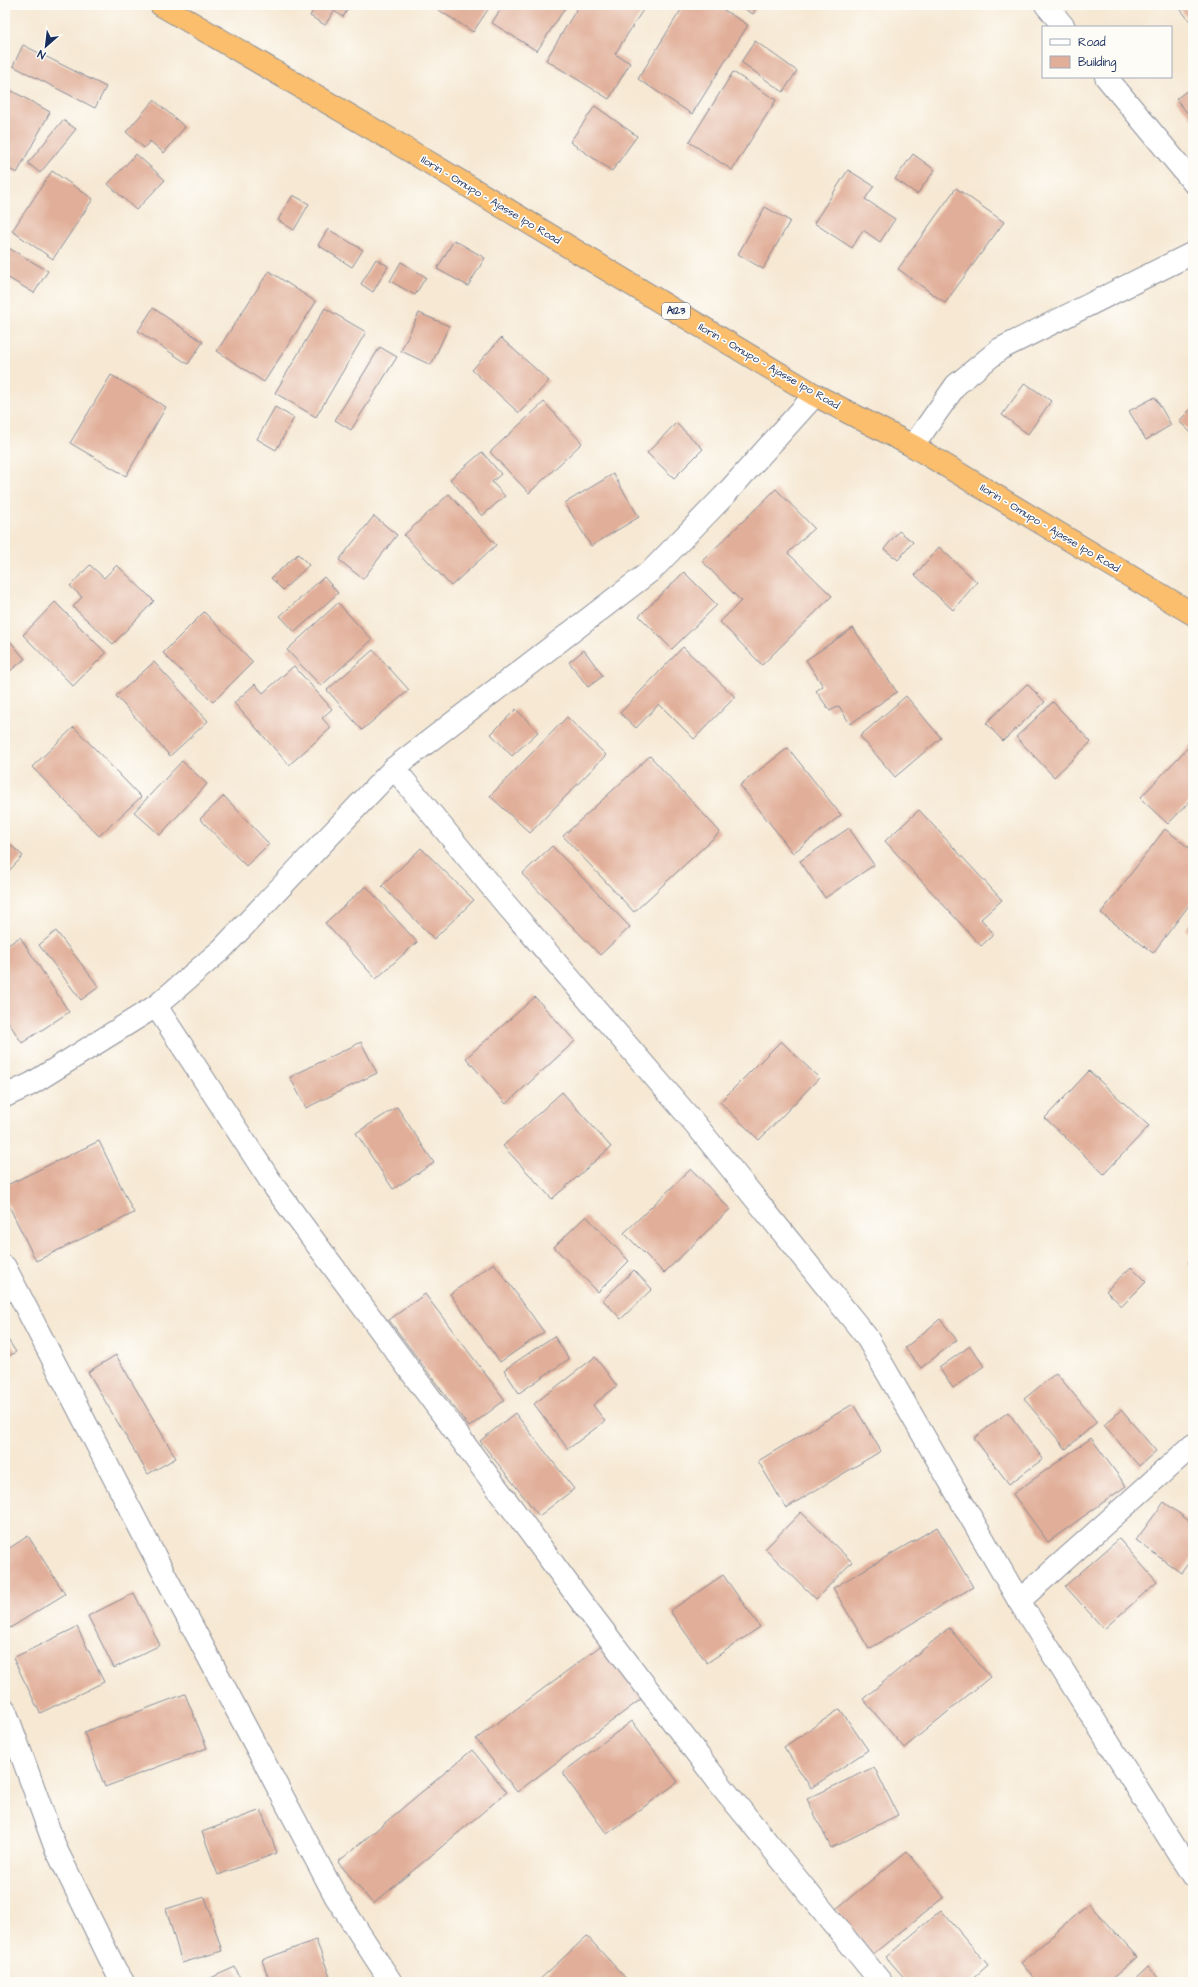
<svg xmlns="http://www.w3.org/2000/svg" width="1198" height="1987" font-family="'Architects Daughter',sans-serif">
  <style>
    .building { fill: #e1af99 }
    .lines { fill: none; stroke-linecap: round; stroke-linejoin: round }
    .street-casing { stroke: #888c98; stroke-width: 24 }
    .highway-casing { stroke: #888c98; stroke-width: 24 }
    .street { stroke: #fff; stroke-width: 22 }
    .highway { stroke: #fabe6d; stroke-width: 22 }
    .labels { text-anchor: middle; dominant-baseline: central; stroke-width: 3.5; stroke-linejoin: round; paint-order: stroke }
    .shield { fill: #fdfcf7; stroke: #5f6c8c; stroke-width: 1 }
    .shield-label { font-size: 10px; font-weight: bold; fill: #1b2f5e }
    .street-label { font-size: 11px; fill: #1b2f5e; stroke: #fdfcf7 }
  </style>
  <rect width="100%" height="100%" fill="#fdfcf7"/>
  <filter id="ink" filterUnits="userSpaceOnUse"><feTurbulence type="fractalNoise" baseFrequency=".025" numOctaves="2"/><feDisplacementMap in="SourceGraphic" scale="8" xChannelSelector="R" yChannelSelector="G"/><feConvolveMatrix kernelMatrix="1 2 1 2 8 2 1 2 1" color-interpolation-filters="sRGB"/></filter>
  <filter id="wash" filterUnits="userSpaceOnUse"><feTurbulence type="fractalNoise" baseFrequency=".012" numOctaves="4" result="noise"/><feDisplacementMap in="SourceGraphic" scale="16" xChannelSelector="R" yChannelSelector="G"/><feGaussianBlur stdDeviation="0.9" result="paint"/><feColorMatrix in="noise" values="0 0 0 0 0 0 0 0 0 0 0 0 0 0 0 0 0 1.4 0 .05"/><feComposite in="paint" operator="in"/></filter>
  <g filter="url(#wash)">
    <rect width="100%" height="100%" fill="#f6e8d3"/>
    <g id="blocks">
      <g class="building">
        <path d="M316,5H350L343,17L334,11L325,25L310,16Z"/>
        <path d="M431,5H491L473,32Z"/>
        <path d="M503,5H567L537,51L492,23Z"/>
        <path d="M579,5H646L615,54L630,63L609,99L546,60Z"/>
        <path d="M684,5H716L748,25L692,114L638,79Z"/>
        <path d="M738,5H758L753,14Z"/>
        <path d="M1177,5H1193V25Z"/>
        <path d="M755,41L797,71L783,92L741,62Z"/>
        <path d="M23,45L106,87L95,108L13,66Z"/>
        <path d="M733,72L776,100L732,170L689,142Z"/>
        <path d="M1193,86V120L1176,99Z"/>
        <path d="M5,87L50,112L17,173L5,167Z"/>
        <path d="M154,100L185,127L164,153L150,141L144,148L126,132Z"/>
        <path d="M595,106L637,136L612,171L570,142Z"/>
        <path d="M63,120L76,129L40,173L28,163Z"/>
        <path d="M136,154L165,180L136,210L108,184Z"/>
        <path d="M913,154L935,170L917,194L895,179Z"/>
        <path d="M848,170L874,186L865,199L895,219L880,242L863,230L852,248L814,223Z"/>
        <path d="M52,171L93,199L53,259L12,231Z"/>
        <path d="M956,188L1004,222L945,303L898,269Z"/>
        <path d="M293,195L309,204L294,230L278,220Z"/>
        <path d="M765,207L790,221L763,269L738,254Z"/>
        <path d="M328,229L363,250L352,267L318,245Z"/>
        <path d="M454,240L485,258L468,286L437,269Z"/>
        <path d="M7,247L48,271L34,293L5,276V250Z"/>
        <path d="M376,259L388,266L373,292L361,284Z"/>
        <path d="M401,262L426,277L415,295L390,281Z"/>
        <path d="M269,271L316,302L264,382L217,351Z"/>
        <path d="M153,308L203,342L188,364L138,331Z"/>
        <path d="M325,308L366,332L316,417L275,393Z"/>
        <path d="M419,313L449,326L431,365L401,351Z"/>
        <path d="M501,338L549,381L519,413L472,370Z"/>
        <path d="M380,347L397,357L351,430L335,420Z"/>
        <path d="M111,375L166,407L126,476L70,443Z"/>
        <path d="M1025,383L1051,401L1028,434L1002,415Z"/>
        <path d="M1155,397L1171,425L1146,440L1129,411Z"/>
        <path d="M544,402L582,443L529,493L490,452Z"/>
        <path d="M275,407L294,418L276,450L257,439Z"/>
        <path d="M1193,407V435L1179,421Z"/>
        <path d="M676,423L703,449L674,478L647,453Z"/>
        <path d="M482,452L501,474L492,482L505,496L482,516L450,479Z"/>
        <path d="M613,474L639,517L591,546L565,503Z"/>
        <path d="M776,489L814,528L788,553L832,596L762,665L720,622L741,601L702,561Z"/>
        <path d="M449,494L496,545L451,586L404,535Z"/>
        <path d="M374,516L397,535L363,579L339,560Z"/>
        <path d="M899,531L913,542L898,560L884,549Z"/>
        <path d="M939,547L977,582L953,610L915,575Z"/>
        <path d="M298,554L309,565L283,590L271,578Z"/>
        <path d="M90,565L104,578L117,565L154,601L113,644L73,607L82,597L70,586Z"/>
        <path d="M684,572L717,605L672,649L639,616Z"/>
        <path d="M324,577L338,593L295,632L280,616Z"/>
        <path d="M55,602L106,653L73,686L23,635Z"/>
        <path d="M338,603L372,640L321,686L287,650Z"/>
        <path d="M204,612L253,662L213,702L163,653Z"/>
        <path d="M853,628L897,692L850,724L839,706L830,711L816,691L823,686L806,660Z"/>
        <path d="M5,635L25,659L5,675Z"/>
        <path d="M683,647L735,697L694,739L659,704L636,728L620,713Z"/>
        <path d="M373,650L409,690L362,730L327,690Z"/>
        <path d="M584,650L603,676L588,687L569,662Z"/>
        <path d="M154,662L208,721L170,756L116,696Z"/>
        <path d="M294,666L332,709L322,718L331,728L289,765L234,703L255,684L263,693Z"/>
        <path d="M1027,684L1045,702L1003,741L986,723Z"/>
        <path d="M906,696L941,738L895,777L860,736Z"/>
        <path d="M1053,702L1091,742L1054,777L1016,737Z"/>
        <path d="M516,709L538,732L512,756L491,734Z"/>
        <path d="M567,717L606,755L530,833L490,796Z"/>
        <path d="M74,727L141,797L99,836L32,767Z"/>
        <path d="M1193,742V798L1168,824L1140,798Z"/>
        <path d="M788,748L841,815L793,853L740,785Z"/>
        <path d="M650,756L720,832L634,912L563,836Z"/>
        <path d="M182,761L207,784L160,835L134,812Z"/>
        <path d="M224,796L269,844L246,866L200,819Z"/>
        <path d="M919,810L1002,900L981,919L994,934L981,946L885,841Z"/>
        <path d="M849,828L874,865L825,898L800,861Z"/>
        <path d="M1165,829L1193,851V900L1153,953L1101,913Z"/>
        <path d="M5,840L23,856L5,875Z"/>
        <path d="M552,846L630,927L600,955L522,874Z"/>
        <path d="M421,848L474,900L434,939L382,886Z"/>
        <path d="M366,886L417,942L376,979L325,923Z"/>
        <path d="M1193,921V935L1186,929Z"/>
        <path d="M56,931L99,987L81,1000L39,945Z"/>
        <path d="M20,937L69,1012L22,1043L5,1017V947Z"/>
        <path d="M535,997L575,1041L506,1104L466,1058Z"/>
        <path d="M781,1041L819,1078L759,1140L720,1102Z"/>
        <path d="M361,1042L377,1073L306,1108L290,1077Z"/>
        <path d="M1089,1071L1149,1126L1104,1174L1045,1118Z"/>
        <path d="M562,1092L611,1147L552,1199L503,1146Z"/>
        <path d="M397,1107L434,1163L393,1189L356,1133Z"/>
        <path d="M99,1141L134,1213L36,1261L5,1198V1186Z"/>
        <path d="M691,1169L730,1209L664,1273L624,1233Z"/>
        <path d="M586,1216L629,1261L598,1292L554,1247Z"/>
        <path d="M1193,1257V1267L1188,1263Z"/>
        <path d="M494,1263L544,1332L500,1362L450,1294Z"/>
        <path d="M1131,1267L1146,1282L1122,1306L1106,1291Z"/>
        <path d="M634,1270L652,1289L621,1319L603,1300Z"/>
        <path d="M425,1294L505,1400L469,1427L389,1320Z"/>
        <path d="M940,1319L957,1340L921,1368L905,1348Z"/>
        <path d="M5,1335L16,1352L5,1358Z"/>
        <path d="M554,1336L569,1359L519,1393L504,1370Z"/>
        <path d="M970,1346L984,1366L953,1388L939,1368Z"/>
        <path d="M116,1355L176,1458L148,1474L88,1372Z"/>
        <path d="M595,1357L617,1386L593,1405L605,1421L568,1449L534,1404Z"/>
        <path d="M1056,1373L1097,1422L1066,1449L1024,1399Z"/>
        <path d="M853,1404L881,1451L786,1508L758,1461Z"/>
        <path d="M1121,1410L1156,1451L1139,1466L1104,1425Z"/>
        <path d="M1008,1412L1043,1459L1009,1484L974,1438Z"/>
        <path d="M515,1413L574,1489L539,1516L480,1441Z"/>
        <path d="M1091,1438L1126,1486L1048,1542L1013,1494Z"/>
        <path d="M1164,1502L1193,1524V1557L1181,1573L1136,1540Z"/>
        <path d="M801,1512L852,1562L816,1599L765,1549Z"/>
        <path d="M937,1527L973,1587L869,1649L833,1588Z"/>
        <path d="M28,1536L65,1594L10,1628L5,1619V1551Z"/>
        <path d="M1119,1539L1157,1582L1104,1629L1065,1586Z"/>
        <path d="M723,1575L760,1627L707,1663L670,1611Z"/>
        <path d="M134,1593L160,1645L114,1668L88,1616Z"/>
        <path d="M77,1627L104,1682L40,1713L13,1658Z"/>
        <path d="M949,1628L990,1677L904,1748L863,1699Z"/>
        <path d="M603,1644L644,1697L517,1792L476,1739Z"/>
        <path d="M185,1694L207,1748L105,1787L84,1732Z"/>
        <path d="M840,1709L868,1750L811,1788L784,1747Z"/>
        <path d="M632,1721L678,1782L607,1834L562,1773Z"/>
        <path d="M472,1750L507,1792L373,1904L338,1862Z"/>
        <path d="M874,1767L898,1815L831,1848L807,1799Z"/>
        <path d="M261,1810L277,1853L218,1875L202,1832Z"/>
        <path d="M907,1851L944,1897L873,1954L836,1909Z"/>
        <path d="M205,1897L222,1951L182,1963L166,1909Z"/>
        <path d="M1089,1904L1137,1957L1108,1982H1038L1021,1963Z"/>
        <path d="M941,1910L988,1965L969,1982H908L886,1957Z"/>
        <path d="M587,1936L629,1982H537Z"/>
        <path d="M316,1940L332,1982H270L262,1960Z"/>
        <path d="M1148,1966L1162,1982H1131Z"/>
        <path d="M235,1967L242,1982H202Z"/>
      </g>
    </g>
  </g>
  <g filter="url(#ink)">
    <use href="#blocks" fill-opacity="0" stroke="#888c98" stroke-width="1"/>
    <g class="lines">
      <defs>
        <g id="street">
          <path d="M1046,5L1064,27"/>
          <path d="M1106,77L1193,182"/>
          <path d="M913,446L956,385L1000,349L1193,253"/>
          <path d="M394,768L503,901L696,1125L866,1336L1019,1601L1193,1876"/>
          <path d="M156,1006L275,1188L580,1600L723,1788L881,1982"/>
          <path d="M5,1096L31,1084L156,1006L222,949L394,768L652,570L723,497L815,395"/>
          <path d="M5,1267L142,1532L336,1897L391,1982"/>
          <path d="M1019,1601L1193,1445"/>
          <path d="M5,1710L56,1849L116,1971L123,1982"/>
        </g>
        <path id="highway" d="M161,5L395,142L815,395L913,446L1193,614"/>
      </defs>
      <use href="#street" class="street-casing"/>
      <use href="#highway" class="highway-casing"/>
      <use href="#street" class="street"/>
      <use href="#highway" class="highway"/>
    </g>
  </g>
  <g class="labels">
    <rect class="shield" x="662" y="303" width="28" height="16" rx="3"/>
    <g class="shield-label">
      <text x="676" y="311">A123</text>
    </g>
    <g class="street-label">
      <text transform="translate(491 200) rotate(31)">Ilorin - Omupo - Ajasse Ipo Road</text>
      <text transform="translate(769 366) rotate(30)">Ilorin - Omupo - Ajasse Ipo Road</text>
      <text transform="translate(1050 528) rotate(31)">Ilorin - Omupo - Ajasse Ipo Road</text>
    </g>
  </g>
  <rect width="1198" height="1987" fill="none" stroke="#fdfcf7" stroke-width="20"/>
  <rect x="1042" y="26" width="130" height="52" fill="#fdfcf7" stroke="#a3aaba"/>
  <rect x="1050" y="39" width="20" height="6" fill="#ffffff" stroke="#a3aaba"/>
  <text x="1078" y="46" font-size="12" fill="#1b2f5e">Road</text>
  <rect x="1050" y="56" width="20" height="12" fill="#e1af99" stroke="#a3aaba"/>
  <text x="1078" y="66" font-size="12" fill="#1b2f5e">Building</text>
  <g transform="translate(46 46) rotate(208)" stroke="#fdfcf7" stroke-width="3" paint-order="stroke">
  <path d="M0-3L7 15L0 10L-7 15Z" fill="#1b2f5e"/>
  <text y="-6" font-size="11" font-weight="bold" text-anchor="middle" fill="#1b2f5e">N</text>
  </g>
</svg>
